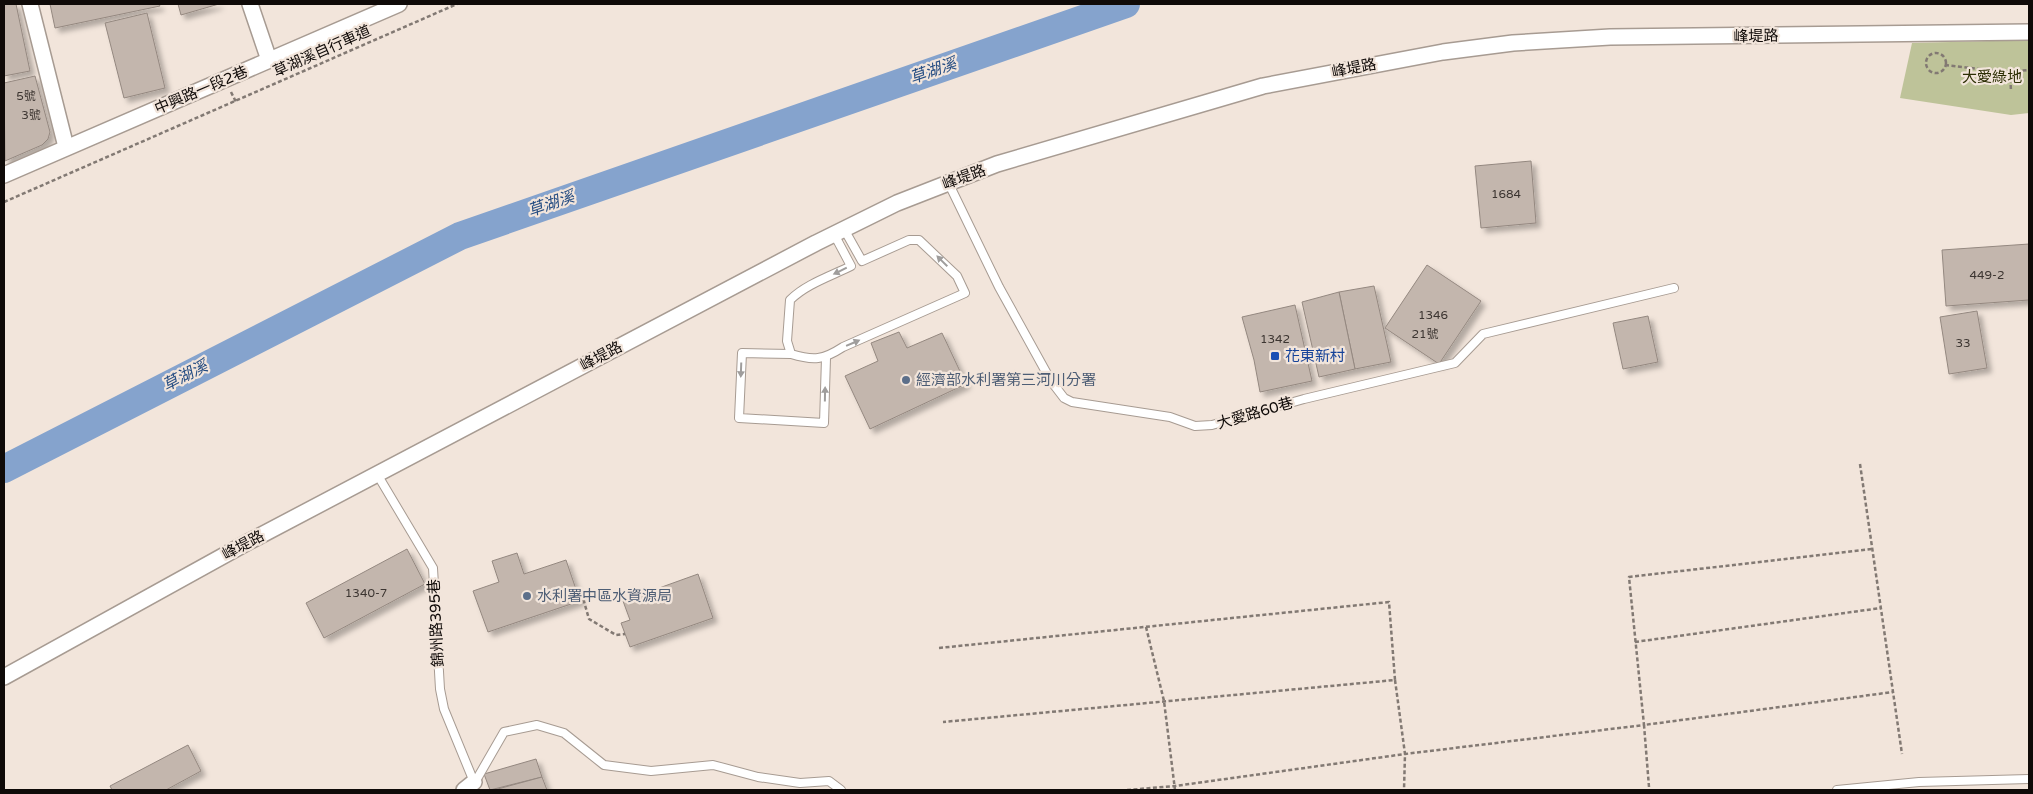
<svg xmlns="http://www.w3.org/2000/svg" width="2033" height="794" font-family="'Varela Round','Noto Sans TC',sans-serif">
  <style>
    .green { fill: #bec399 }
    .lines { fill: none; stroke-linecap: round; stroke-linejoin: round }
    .river { stroke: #85a3cd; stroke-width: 28 }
    .building { fill: #c3b6ad; stroke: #948880; filter: url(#shadow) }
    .service-casing { stroke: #a79b92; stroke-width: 10 }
    .minor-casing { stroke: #a79b92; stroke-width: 18 }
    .path { stroke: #827973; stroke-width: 2.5; stroke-dasharray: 4 2.5; stroke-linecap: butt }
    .service { stroke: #fff; stroke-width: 8 }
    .minor { stroke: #fff; stroke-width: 15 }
    .oneway { fill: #9f9d9c }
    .transit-dot { fill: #1a4fb4; stroke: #f2e5db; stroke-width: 2 }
    .service-dot { fill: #5c6f8a; stroke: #f2e5db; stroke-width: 2 }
    .labels { text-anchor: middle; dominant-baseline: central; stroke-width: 4.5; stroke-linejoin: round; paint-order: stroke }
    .number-label { font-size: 12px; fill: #3c3531 }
    .street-label { font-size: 15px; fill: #0f0a08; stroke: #f2e5db }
    .park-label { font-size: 15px; fill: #2c2e04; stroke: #f2e5db }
    .transit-label { font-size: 15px; fill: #164399; stroke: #f2e5db; text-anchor: start }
    .service-label { font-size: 15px; fill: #4e5e75; stroke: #f2e5db; text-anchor: start }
    .water-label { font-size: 16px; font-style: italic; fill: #244c82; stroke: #f2e5db }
  </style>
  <defs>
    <filter id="shadow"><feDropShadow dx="4.5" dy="4.5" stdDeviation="2.5" flood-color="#0004"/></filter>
  </defs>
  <rect width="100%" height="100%" fill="#f2e5db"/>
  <path class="green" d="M2029,40V113L2011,115L1900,98L1912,43Z"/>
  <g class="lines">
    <path class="river" d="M4,469L460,236L1126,4"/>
  </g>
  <g class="building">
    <path d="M4,4H16L30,71L4,76Z"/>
    <path d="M50,4H159L160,6L55,28Z"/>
    <path d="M178,4H219L181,15Z"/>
    <path d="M147,13L165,88L124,98L105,23Z"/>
    <path d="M35,76L50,132L48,139L42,145L5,161L4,83Z"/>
    <path d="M1531,161L1536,223L1481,228L1475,166Z"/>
    <path d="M2029,244V300L1946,306L1942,250Z"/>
    <path d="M1427,265L1481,301L1439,364L1385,328Z"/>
    <path d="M1374,286L1391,362L1355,369L1339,292Z"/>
    <path d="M1339,292L1355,369L1319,377L1302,302Z"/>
    <path d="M1295,305L1312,381L1260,392L1254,360L1242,317Z"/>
    <path d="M1977,311L1987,368L1949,374L1940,317Z"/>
    <path d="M1648,316L1658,362L1623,369L1613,323Z"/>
    <path d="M899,332L907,348L942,333L966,384L870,429L845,376L878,361L871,343Z"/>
    <path d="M407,549L425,584L324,638L306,603Z"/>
    <path d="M517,553L524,574L566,560L580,601L488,632L473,591L499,582L492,561Z"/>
    <path d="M698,574L713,618L630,647L621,623L630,620L623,601Z"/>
    <path d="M188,745L201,771L166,790H112L110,786Z"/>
    <path d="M536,759L542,777L490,790L484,774Z"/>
    <path d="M542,777L547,790H494Z"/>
  </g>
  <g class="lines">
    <defs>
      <g id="service">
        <path d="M948,182L999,287L1051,381L1064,398L1072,402L1170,417L1195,426L1212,425L1304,399L1455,363L1483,334L1674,288"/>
        <path d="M834,234L851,266C831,276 806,284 790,300L787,341L791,354C814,361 823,360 843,347L965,293L957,276L919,240H909L862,261L844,229"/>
        <path d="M791,354L742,353L739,418L824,423L826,358"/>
        <path d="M377,474L433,568L440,689L444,709L474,782"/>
        <path d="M474,784L504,732L537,725L564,733L604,765L651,771L713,765L758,777L800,783L829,781L841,790"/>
        <path d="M1837,790L1919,782L2029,779"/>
      </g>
      <g id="minor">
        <path d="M30,4L66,147"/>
        <path d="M250,4L269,60"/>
        <path d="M4,175L399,4"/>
        <path d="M4,677L252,540L816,243L897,203L997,164L1263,86L1443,52L1513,43L1610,37L2029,32"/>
        <path d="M464,790L474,782"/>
      </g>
    </defs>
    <use href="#service" class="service-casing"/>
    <use href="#minor" class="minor-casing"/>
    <g class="path">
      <circle cx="1936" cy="63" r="10"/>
      <path d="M1945,65L2006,72L2029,70"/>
      <path d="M2010,72L2011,91"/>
      <path d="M231,92L236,102"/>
      <path d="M4,202L457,4"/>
      <path d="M1860,464L1902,754"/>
      <path d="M577,592L581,591L589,619L616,635L625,634"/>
      <path d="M1146,627L1164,701L1175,790"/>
      <path d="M1635,642L1881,608"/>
      <path d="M939,648L1389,602L1395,680L943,722"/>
      <path d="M1395,680L1405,754L1404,790"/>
      <path d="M1649,787L1644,725L1893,692"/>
      <path d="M1127,790L1175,786L1405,754L1644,725L1629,577L1872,549"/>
    </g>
    <use href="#service" class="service"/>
    <use href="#minor" class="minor"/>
  </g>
  <defs><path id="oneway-solid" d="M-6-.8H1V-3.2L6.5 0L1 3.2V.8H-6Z" transform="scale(1.25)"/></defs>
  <g class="oneway">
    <use href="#oneway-solid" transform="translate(942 261) rotate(-135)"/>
    <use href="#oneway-solid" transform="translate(840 271) rotate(154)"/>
    <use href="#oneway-solid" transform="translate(853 343) rotate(-23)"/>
    <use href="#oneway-solid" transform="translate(741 370) rotate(92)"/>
    <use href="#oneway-solid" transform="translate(825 394) rotate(-89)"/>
  </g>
  <rect class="transit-dot" x="1270" y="351" width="10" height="10" rx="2.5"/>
  <g class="service-dot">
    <circle cx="906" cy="380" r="5"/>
    <circle cx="527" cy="596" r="5"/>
  </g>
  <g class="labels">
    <g class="number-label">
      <text x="26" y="96">5號</text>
      <text x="31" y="115">3號</text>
      <text x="1506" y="194">1684</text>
      <text x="1987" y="275">449-2</text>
      <text x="1433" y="315">1346</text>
      <text x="1425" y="334">21號</text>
      <text x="1275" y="339">1342</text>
      <text x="1963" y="343">33</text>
      <text x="366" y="593">1340-7</text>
    </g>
    <g class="street-label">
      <text transform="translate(1756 36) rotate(-1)">峰堤路</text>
      <text transform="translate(322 51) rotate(-24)">草湖溪自行車道</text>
      <text transform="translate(1354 68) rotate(-11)">峰堤路</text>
      <text transform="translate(201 90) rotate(-23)">中興路一段2巷</text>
      <text transform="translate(964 177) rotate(-20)">峰堤路</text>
      <text transform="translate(601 356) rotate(-28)">峰堤路</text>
      <text transform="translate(1255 413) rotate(-16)">大愛路60巷</text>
      <text transform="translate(243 545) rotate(-28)">峰堤路</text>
      <text transform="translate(436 623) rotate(-93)">錦州路395巷</text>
    </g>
    <g class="park-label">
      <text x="1992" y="77">大愛綠地</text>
    </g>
    <g class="transit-label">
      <text x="1285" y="356">花東新村</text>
    </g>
    <g class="service-label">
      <text x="916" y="380">經濟部水利署第三河川分署</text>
      <text x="537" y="596">水利署中區水資源局</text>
    </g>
    <g class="water-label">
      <text transform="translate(933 71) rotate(-19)">草湖溪</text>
      <text transform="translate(551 204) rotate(-19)">草湖溪</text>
      <text transform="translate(185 376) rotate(-27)">草湖溪</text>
    </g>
  </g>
  <rect width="2033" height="794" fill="none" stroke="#0f0a08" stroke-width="10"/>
</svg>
